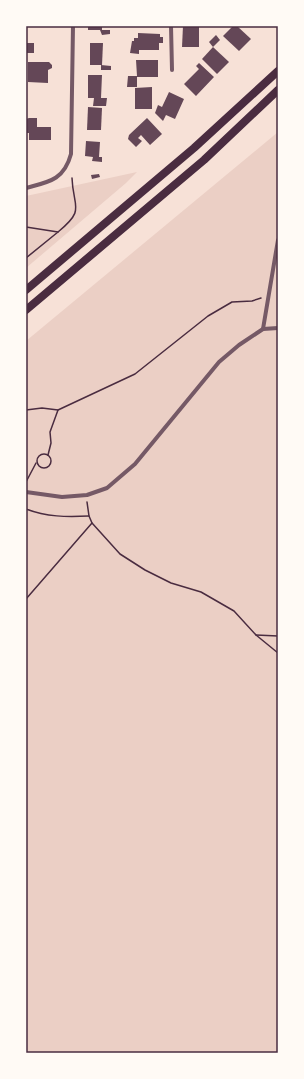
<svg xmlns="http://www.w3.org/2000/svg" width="304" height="1079" font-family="'Playfair Display',serif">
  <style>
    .green { fill: #ebcfc5 }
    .building { fill: #644757 }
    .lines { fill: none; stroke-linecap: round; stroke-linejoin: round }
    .path { stroke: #4a2c40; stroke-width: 1.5 }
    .minor { stroke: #755966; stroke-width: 4 }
    .trunk { stroke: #4a2c40; stroke-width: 8 }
    .neatline { fill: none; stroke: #4a2c40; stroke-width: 1.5 }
  </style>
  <rect width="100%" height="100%" fill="#f7e1d7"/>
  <g class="green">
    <path d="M278,132V1053H26V341Z"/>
    <path d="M137,172L126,183L26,268V196Z"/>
  </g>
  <g class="building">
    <path d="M88,26H102V30H110V34L102,35L100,30H88Z"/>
    <path d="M183,26H199V47H182Z"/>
    <path d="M233,26H237L251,39L239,51L223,36Z"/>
    <path d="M138,33L160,34V37H163V43H159V50H139V54L130,53L132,41H134V38H138Z"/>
    <path d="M216,35L220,40L213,47L209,42Z"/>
    <rect x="26" y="43" width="8" height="10"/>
    <path d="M90,43H103L102,65H90Z"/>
    <path d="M213,47L229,62L217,74L202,59Z"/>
    <path d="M136,60H158V77H137V87H127L128,76H137Z"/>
    <path d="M28,62H49L52,65V68L48,70V83L28,82Z"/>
    <path d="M199,63L214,77L196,96L184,84L199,69L196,66Z"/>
    <path d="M101,65L111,66V70H101Z"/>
    <path d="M88,75H102L101,98H107L106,106H93L94,98H88Z"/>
    <path d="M152,87V109H135V88Z"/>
    <path d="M169,92L184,99L175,119L166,115L163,121L155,113L158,105L162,107Z"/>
    <path d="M88,107L102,108L101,130H87Z"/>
    <path d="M29,118H37V127H51V140H29V133H26V119Z"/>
    <path d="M147,118L162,134L150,145L141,135L138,138L142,141L136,147L128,139L129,135Z"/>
    <path d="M86,141L100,142L99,157H102V162L92,161L93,157L85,156Z"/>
    <path d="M99,174L100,177L92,179L91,175Z"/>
  </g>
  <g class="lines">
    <g class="path">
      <path d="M26,227L58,232L26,258"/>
      <path d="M58,232C86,209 73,208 72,178"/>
      <path d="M26,410L42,408L58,410"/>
      <circle cx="44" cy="461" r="7"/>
      <path d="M48,455L51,443L50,432L58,410L135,374L208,316L232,302L252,301L261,298"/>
      <path d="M26,482L36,463"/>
      <path d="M26,509C47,517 66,517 89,516"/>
      <path d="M92,523L120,554L145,570L171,583L201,592L234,611L256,635L278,653"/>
      <path d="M26,599L92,523L89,516L87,502"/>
      <path d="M256,635L278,636"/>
    </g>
    <g class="minor">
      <path d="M171,26L172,70"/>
      <path d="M26,188C49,182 64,180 71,154L73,26"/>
      <path d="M263,329L278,240"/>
      <path d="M26,492L62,497L87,495L107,488L135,464L219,362L239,345L263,329L278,328"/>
    </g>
    <g class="trunk">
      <path d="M26,290L194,148L278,71"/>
      <path d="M26,310L204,160L278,90"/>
    </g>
  </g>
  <rect width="304" height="1079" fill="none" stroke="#fffaf5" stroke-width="54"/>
  <rect x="27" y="27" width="250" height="1025" class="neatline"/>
</svg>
